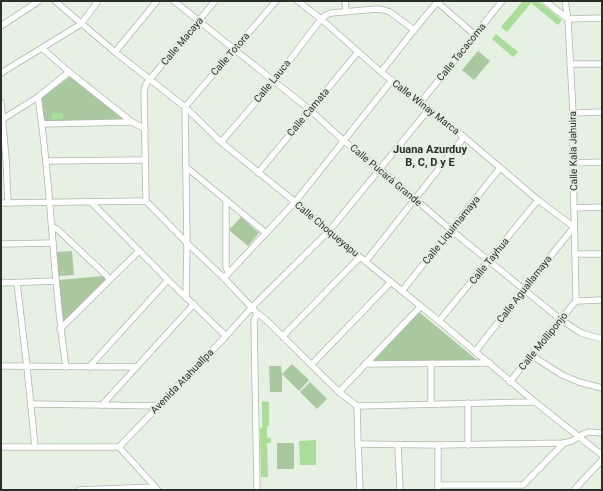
<svg xmlns="http://www.w3.org/2000/svg" width="603" height="491" font-family="Roboto,sans-serif">
  <style>
    .green { fill: #a9c89f }
    .building { fill: #aadc9a }
    .lines { fill: none; stroke-linecap: round; stroke-linejoin: round }
    .minor-casing { stroke: #afb8ac; stroke-width: 7 }
    .minor { stroke: #fff; stroke-width: 5.5 }
    .labels { text-anchor: middle; dominant-baseline: central; stroke-width: 4; stroke-linejoin: round; paint-order: stroke }
    .street-label { font-size: 10px; fill: #2b2f2a; stroke: #e6f0e3 }
    .neighbourhood-label { font-size: 11px; font-weight: bold; fill: #2a3228; stroke: #e6f0e3 }
  </style>
  <rect width="100%" height="100%" fill="#e6f0e3"/>
  <g class="green">
    <path d="M478,51L490,61L474,80L462,70Z"/>
    <path d="M71,76L125,120L44,122L42,97Z"/>
    <path d="M241,217L259,233L248,246L229,230Z"/>
    <path d="M72,251L74,275L58,276L56,252Z"/>
    <path d="M103,276L105,280L64,322L62,321L59,280Z"/>
    <path d="M419,312L477,360L373,361Z"/>
    <path d="M292,364L309,380L299,391L282,374V392H270L269,366H281L282,374Z"/>
    <path d="M310,382L327,399L317,409L300,392Z"/>
    <rect x="277" y="443" width="17" height="26"/>
  </g>
  <g class="building">
    <path d="M523,1H539L542,4L562,20L558,25L531,3L507,32L501,27Z"/>
    <path d="M496,34L518,52L513,57L492,39Z"/>
    <path d="M52,113H63V119L52,120Z"/>
    <path d="M262,401L269,402V426H267V438H271V443H267L268,477H261L260,428H262Z"/>
    <path d="M316,440V465H300L299,441Z"/>
  </g>
  <g class="lines">
    <defs>
      <g id="minor">
        <path d="M55,1L115,52L185,107L221,142L295,202L360,257L439,321L535,402L602,455"/>
        <path d="M174,1L310,110L344,141L380,169L451,230L560,319L581,333L602,339"/>
        <path d="M215,1L146,84L144,91L146,201L187,243L224,278L257,313L265,319L339,392L357,406L535,402"/>
        <path d="M298,1L321,19L381,72L464,137L538,200L574,227L524,289L475,352"/>
        <path d="M345,1L346,11"/>
        <path d="M545,1L568,19L602,18"/>
        <path d="M565,1L568,19L573,113V163L576,301"/>
        <path d="M437,2L475,35"/>
        <path d="M1,26L39,1"/>
        <path d="M42,48L69,72L132,122L145,129"/>
        <path d="M115,52L157,1"/>
        <path d="M570,64H602"/>
        <path d="M381,72L414,30L438,1"/>
        <path d="M1,73L81,24L98,1"/>
        <path d="M38,97C52,187 52,277 66,367"/>
        <path d="M1,102L6,159L8,203"/>
        <path d="M421,102L502,1"/>
        <path d="M573,113L602,112"/>
        <path d="M3,119L38,97L69,72"/>
        <path d="M42,124L132,122"/>
        <path d="M221,142L274,81L321,19L326,15L331,13L377,9L384,10L390,12L414,30"/>
        <path d="M46,161L145,160"/>
        <path d="M573,163L602,162"/>
        <path d="M186,167L266,233"/>
        <path d="M258,173L358,52"/>
        <path d="M226,200V267L228,272"/>
        <path d="M91,202L168,280L226,336"/>
        <path d="M1,203L146,201"/>
        <path d="M574,208L602,207"/>
        <path d="M52,227L57,229L110,279"/>
        <path d="M1,244L53,243"/>
        <path d="M576,254H602"/>
        <path d="M366,261L464,137"/>
        <path d="M224,278L295,202L392,80"/>
        <path d="M1,283L56,281"/>
        <path d="M17,283L27,367L35,447"/>
        <path d="M402,291L500,168"/>
        <path d="M186,298L187,243L185,107L276,1"/>
        <path d="M576,301L602,300"/>
        <path d="M439,321L538,200"/>
        <path d="M60,329L139,251"/>
        <path d="M283,336L360,257"/>
        <path d="M531,355L562,375L579,382L602,388"/>
        <path d="M312,364L391,282"/>
        <path d="M365,364L490,363"/>
        <path d="M1,366L137,367"/>
        <path d="M89,367L168,280"/>
        <path d="M510,382L531,355L576,301"/>
        <path d="M339,392L421,306"/>
        <path d="M468,403V445"/>
        <path d="M31,404L102,405L157,406"/>
        <path d="M431,404V364"/>
        <path d="M102,405L194,304"/>
        <path d="M357,406L358,444L360,490"/>
        <path d="M358,444L438,445L564,443L572,441L583,434L589,432L602,433"/>
        <path d="M398,445L400,490"/>
        <path d="M438,445V490"/>
        <path d="M1,447H119L226,336L252,307L329,231L429,109"/>
        <path d="M119,447L158,490"/>
        <path d="M438,485H523L564,443"/>
        <path d="M79,490L155,487"/>
        <path d="M257,490L254,321L257,313"/>
        <path d="M574,490L602,460"/>
      </g>
    </defs>
    <use href="#minor" class="minor-casing"/>
    <use href="#minor" class="minor"/>
  </g>
  <g class="labels">
    <g class="street-label">
      <text transform="translate(182 41) rotate(-50)">Calle Macaya</text>
      <text transform="translate(461 52) rotate(-51)">Calle Tacacoma</text>
      <text transform="translate(230 54) rotate(-49)">Calle Totora</text>
      <text transform="translate(272 81) rotate(-51)">Calle Lauca</text>
      <text transform="translate(426 107) rotate(38)">Calle Winay Marca</text>
      <text transform="translate(308 112) rotate(-50)">Calle Camata</text>
      <text transform="translate(573 151) rotate(-91)">Calle Kala Jahuira</text>
      <text transform="translate(386 175) rotate(40)">Calle Pucará Grande</text>
      <text transform="translate(327 229) rotate(40)">Calle Choqueyapu</text>
      <text transform="translate(451 230) rotate(-51)">Calle Liquimamaya</text>
      <text transform="translate(489 261) rotate(-51)">Calle Tayhua</text>
      <text transform="translate(524 289) rotate(-52)">Calle Aguallamaya</text>
      <text transform="translate(543 341) rotate(-51)">Calle Molliponjo</text>
      <text transform="translate(182 381) rotate(-46)">Avenida Atahuallpa</text>
    </g>
    <g class="neighbourhood-label">
      <text x="430" y="149">Juana Azurduy<tspan x="430" dy="13">B, C, D y E</tspan></text>
    </g>
  </g>
  <rect width="603" height="491" fill="none" stroke="#2b2f2a" stroke-width="4"/>
</svg>
